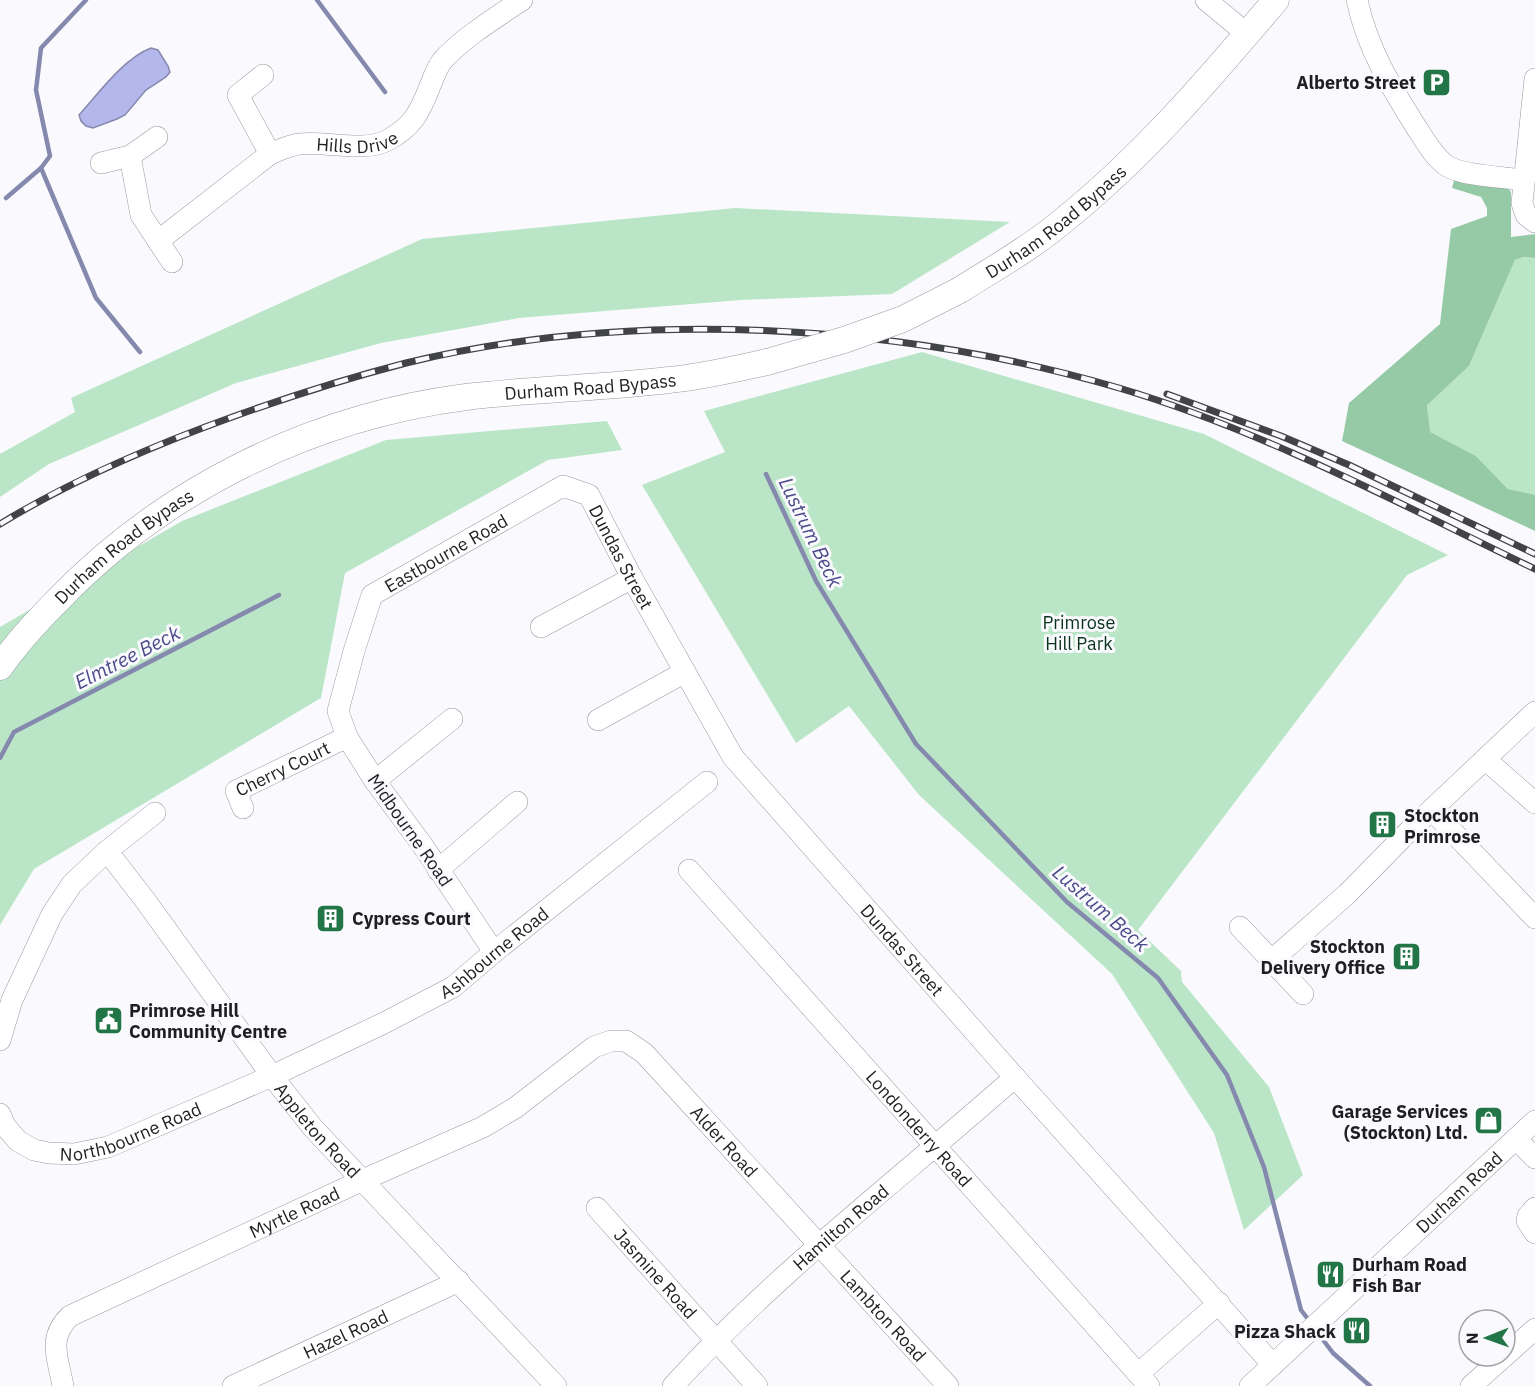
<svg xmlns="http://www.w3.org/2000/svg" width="1535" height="1386" font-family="'IBM Plex Sans',sans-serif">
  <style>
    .green { fill: #bae6c7 }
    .forest { fill: #96caa7 }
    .water { fill: #b3b7eb; stroke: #8689ae; stroke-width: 1.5 }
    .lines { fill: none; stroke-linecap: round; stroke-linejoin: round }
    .stream { stroke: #8689ae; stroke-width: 4.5 }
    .minor-casing { stroke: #999aa0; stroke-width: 22 }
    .major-casing { stroke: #999aa0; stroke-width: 27 }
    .minor { stroke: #fff; stroke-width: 21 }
    .major { stroke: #fff; stroke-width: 26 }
    .rail-casing { stroke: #424346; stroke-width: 7 }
    .rail { stroke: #fafafe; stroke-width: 4.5; stroke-dasharray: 14; stroke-linecap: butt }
    .major-bridge-casing { stroke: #999aa0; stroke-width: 27; stroke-linecap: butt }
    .major-bridge { stroke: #fff; stroke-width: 26 }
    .labels { text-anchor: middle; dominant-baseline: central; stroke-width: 6; stroke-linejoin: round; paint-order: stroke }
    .poi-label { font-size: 18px; font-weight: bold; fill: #1e1f21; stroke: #fafafe; text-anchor: end }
    .street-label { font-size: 18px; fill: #1e1f21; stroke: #fafafe }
    .park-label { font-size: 18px; fill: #09331c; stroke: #fafafe }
    .water-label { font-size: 20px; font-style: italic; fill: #4b4a8b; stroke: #fafafe }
  </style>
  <rect width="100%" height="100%" fill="#fafafe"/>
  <g class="green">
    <path d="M735,208L1010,222L892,294L741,300L519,318L381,343L236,383L49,464L0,497V454L75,412L71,398L422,239Z"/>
    <path d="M1523,257L1535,258V496L1508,489L1476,456L1429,432L1427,404L1469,366L1515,260Z"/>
    <path d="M922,352L1204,434L1448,555L1407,575L1138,930L1181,971L1182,982L1188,989L1269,1087L1303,1175L1244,1230L1214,1133L1112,974L919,795L849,706L796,743L642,485L725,452L704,411Z"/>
    <path d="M607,421L622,450L548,460L345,573L321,698L34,869L0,925V627L182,521L386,440Z"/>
  </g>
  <path class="forest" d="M1455,177L1507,187L1511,192V237L1535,234V258L1523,257L1515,260L1469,366L1427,405L1430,432L1476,456L1508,489L1535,495V531L1342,441L1349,403L1440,324L1451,229L1487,216V208L1481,197L1452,188Z"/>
  <path class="water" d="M151,48L158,50L168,66L170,72L166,77L146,90L125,115L117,119L93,128L86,126L81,121L79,115C98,94 124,58 151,48Z"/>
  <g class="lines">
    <g class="stream">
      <path d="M317,0L385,92"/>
      <path d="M41,168L96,298L140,352"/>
      <path d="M6,198L41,168L50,156L36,90L41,48L86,0"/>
      <path d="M766,474L816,581L916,744L1067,902L1158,978L1227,1075L1264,1167L1301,1310L1311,1323"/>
      <path d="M0,758L14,732L279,595"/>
      <path d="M1317,1332L1333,1353L1370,1386"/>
    </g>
    <defs>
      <g id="minor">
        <path d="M1206,0L1247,34"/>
        <path d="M1357,0C1367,48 1392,89 1418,130C1426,142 1434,157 1447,166C1463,176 1504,177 1524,180"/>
        <path d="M263,75L238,95L270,154"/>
        <path d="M1535,79L1522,203L1526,215L1535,222"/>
        <path d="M130,156L141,215L172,262"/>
        <path d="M101,163L130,156L157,137"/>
        <path id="s1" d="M158,241L270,154C280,150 289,145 300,144C325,141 364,152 386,141C413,127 420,112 430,86C434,77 436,69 442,61C461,39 498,16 522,0"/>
        <path d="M541,627L632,578"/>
        <path d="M598,720L685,672"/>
        <path d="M1485,759L1535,803"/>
        <path d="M375,781L452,719"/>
        <path id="s2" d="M243,808L236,791L347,737"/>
        <path d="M1432,810L1535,918"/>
        <path id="s3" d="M107,851L145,900L272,1076L313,1128L556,1386"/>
        <path d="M438,870L517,802"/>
        <path id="s4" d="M689,870L1149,1386"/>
        <path d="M1240,927L1303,994"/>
        <path id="s5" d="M494,952L423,846L375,781L347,737L338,711L354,651L372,595L563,486L589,495L632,578L733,757L1011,1073L1273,1365"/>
        <path d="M1272,960L1347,894L1411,829L1535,712"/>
        <path d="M0,1040L12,1000L52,914L72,884L107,851L155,813"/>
        <path id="s6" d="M0,1114L5,1126L18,1141L34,1150L49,1153L74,1154L108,1147L272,1076L384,1023L453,987L494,952L707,782"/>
        <path d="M1516,1139L1535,1158"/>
        <path id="s7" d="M597,1208L757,1386"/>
        <path d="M1535,1208L1528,1216L1527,1221L1535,1233"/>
        <path d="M1138,1374L1219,1303"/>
        <path id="s8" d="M63,1386C58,1358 47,1338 70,1316L363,1180L483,1127L515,1108L594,1047L611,1041H626L644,1053L948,1386"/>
        <path id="s9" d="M233,1386L459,1281"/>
        <path id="s10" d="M673,1386C777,1272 900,1179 1015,1077"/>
        <path id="s11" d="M1250,1386L1535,1121"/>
        <path d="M1471,1386L1535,1329"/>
      </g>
      <g id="major">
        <path id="s12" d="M960,290C993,269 1029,249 1059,224C1141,159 1209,79 1276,0"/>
        <path id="s13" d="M0,667C16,644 36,622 56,602C164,489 311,417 466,397C534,389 602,388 669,380C702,377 735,369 767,362"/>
      </g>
    </defs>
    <use href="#minor" class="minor-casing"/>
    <use href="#major" class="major-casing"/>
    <use href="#minor" class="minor"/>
    <use href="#major" class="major"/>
    <defs>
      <g id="rail">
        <path d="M1167,394L1281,436L1349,465L1535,554"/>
        <path d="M0,524C74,479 154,445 235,416C291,396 348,378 406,363C632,308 897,323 1119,388C1264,431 1400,504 1535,569"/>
      </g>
    </defs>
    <use href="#rail" class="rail-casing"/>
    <use href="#rail" class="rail"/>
    <defs>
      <path id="major-bridge" d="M767,362L844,340L903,319L960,290"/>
    </defs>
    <use href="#major-bridge" class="major-bridge-casing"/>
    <use href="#major-bridge" class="major-bridge"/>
  </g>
  <defs>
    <symbol id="parking-square" viewBox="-11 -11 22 22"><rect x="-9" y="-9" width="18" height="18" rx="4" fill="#227547" stroke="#fafafe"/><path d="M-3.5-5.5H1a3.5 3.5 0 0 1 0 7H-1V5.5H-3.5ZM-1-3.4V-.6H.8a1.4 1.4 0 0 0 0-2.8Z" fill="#fff"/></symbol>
    <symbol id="building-square" viewBox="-11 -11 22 22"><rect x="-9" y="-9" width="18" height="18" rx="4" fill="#227547" stroke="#fafafe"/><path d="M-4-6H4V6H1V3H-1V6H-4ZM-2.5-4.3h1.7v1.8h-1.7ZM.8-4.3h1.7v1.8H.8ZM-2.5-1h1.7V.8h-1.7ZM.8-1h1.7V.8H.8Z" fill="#fff"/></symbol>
    <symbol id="civic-square" viewBox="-11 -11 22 22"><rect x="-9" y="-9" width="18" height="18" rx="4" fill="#227547" stroke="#fafafe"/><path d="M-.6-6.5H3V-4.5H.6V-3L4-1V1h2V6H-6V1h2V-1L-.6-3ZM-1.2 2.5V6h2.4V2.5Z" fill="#fff"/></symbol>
    <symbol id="shop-square" viewBox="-11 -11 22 22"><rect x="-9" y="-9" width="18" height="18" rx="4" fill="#227547" stroke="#fafafe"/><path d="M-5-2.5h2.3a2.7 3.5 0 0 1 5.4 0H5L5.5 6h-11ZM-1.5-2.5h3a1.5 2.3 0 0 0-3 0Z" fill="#fff"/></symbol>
    <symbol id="restaurant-square" viewBox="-11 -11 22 22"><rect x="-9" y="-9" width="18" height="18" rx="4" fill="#227547" stroke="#fafafe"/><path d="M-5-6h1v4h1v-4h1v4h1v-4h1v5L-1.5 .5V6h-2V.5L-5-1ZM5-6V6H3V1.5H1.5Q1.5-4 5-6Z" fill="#fff"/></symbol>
  </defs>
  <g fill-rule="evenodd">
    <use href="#parking-square" x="1420" y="66" width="33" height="33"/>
    <use href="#building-square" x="1366" y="808" width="33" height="33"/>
    <use href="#building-square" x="314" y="902" width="33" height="33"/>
    <use href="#building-square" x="1390" y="940" width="33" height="33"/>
    <use href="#civic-square" x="92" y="1004" width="33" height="33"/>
    <use href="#shop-square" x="1472" y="1104" width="33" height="33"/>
    <use href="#restaurant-square" x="1314" y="1258" width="33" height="33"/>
    <use href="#restaurant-square" x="1340" y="1314" width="33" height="33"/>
  </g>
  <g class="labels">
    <g class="poi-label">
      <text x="1416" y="82">Alberto Street</text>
      <text x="1404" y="815" text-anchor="start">Stockton<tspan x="1404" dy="21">Primrose</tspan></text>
      <text x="352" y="918" text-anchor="start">Cypress Court</text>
      <text x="1385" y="946">Stockton<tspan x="1385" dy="21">Delivery Office</tspan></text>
      <text x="129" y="1010" text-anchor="start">Primrose Hill<tspan x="129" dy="21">Community Centre</tspan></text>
      <text x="1468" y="1111">Garage Services<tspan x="1468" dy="21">(Stockton) Ltd.</tspan></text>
      <text x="1352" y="1264" text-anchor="start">Durham Road<tspan x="1352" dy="21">Fish Bar</tspan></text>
      <text x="1336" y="1331">Pizza Shack</text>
    </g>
    <g class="street-label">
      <text stroke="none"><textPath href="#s1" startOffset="231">Hills Drive</textPath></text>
      <text stroke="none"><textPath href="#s12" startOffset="118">Durham Road Bypass</textPath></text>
      <text stroke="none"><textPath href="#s13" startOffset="678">Durham Road Bypass</textPath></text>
      <text stroke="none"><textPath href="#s13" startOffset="174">Durham Road Bypass</textPath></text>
      <text stroke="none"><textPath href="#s5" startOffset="494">Eastbourne Road</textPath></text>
      <text stroke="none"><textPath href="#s5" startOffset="726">Dundas Street</textPath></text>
      <text stroke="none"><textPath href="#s2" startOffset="70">Cherry Court</textPath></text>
      <text transform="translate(410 830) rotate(55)">Midbourne Road</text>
      <text stroke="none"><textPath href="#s5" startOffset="1212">Dundas Street</textPath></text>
      <text stroke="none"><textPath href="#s6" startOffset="560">Ashbourne Road</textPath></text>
      <text stroke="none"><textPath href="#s6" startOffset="152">Northbourne Road</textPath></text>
      <text stroke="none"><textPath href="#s4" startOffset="346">Londonderry Road</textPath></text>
      <text stroke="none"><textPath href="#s3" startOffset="350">Appleton Road</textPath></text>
      <text stroke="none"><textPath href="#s8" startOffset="840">Alder Road</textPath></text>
      <text stroke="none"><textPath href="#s11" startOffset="285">Durham Road</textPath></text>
      <text stroke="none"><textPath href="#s8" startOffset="322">Myrtle Road</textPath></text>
      <text stroke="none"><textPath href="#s10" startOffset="231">Hamilton Road</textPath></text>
      <text stroke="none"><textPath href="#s7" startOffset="88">Jasmine Road</textPath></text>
      <text stroke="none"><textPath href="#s8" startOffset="1076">Lambton Road</textPath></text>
      <text stroke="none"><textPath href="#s9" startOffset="124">Hazel Road</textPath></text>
    </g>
    <g class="park-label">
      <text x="1079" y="622">Primrose<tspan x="1079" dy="21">Hill Park</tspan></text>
    </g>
    <g class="water-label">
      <text transform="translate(811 532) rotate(64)">Lustrum Beck</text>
      <text transform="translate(127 657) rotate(-27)">Elmtree Beck</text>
      <text transform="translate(1101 908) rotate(41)">Lustrum Beck</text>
    </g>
  </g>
  <g transform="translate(1487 1338) rotate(269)"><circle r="28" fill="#fafafe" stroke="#a2a2a6" stroke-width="1.5"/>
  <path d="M0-4.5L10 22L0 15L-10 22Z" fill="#227547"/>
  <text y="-9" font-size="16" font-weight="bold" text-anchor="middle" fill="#1e1f21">N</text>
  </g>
</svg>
